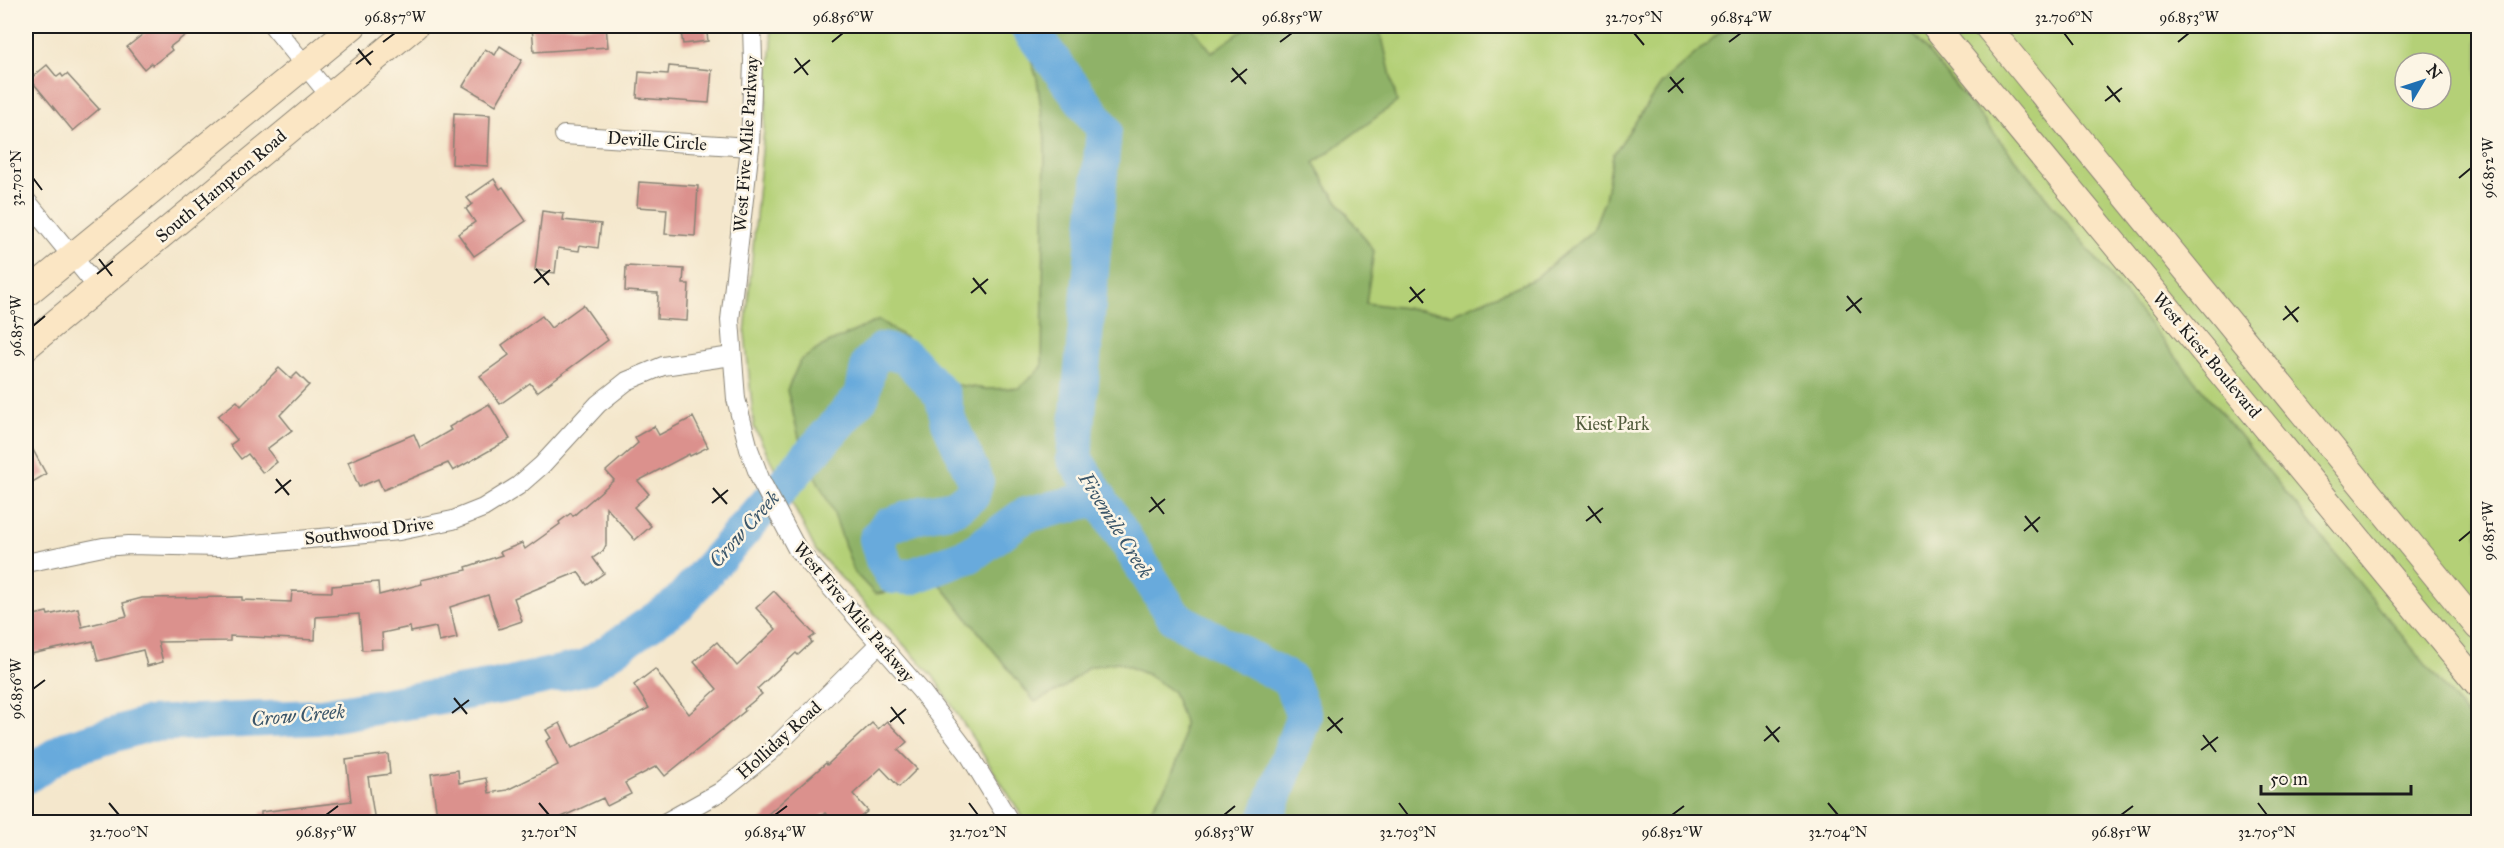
<svg xmlns="http://www.w3.org/2000/svg" width="2504" height="848" font-family="'IM FELL Great Primer',serif">
  <style>
    .green { fill: #b4d077; stroke: #68764a; stroke-width: 1.5; fill-rule: evenodd }
    .forest { fill: #8fb268; stroke: #566742; stroke-width: 1.5 }
    .lines { fill: none; stroke-linecap: round; stroke-linejoin: round }
    .river { stroke: #68aadc; stroke-width: 36 }
    .building { fill: #db918d }
    .street-casing { stroke: #888274; stroke-width: 20 }
    .secondary-casing { stroke: #888274; stroke-width: 28 }
    .street { stroke: #fff; stroke-width: 18 }
    .secondary { stroke: #fbe6c4; stroke-width: 26 }
    .ticks { fill: none; stroke: #1c1c1c; stroke-width: 2 }
    .labels { text-anchor: middle; dominant-baseline: central; stroke-width: 5; stroke-linejoin: round; paint-order: stroke }
    .street-label { font-size: 18px; fill: #1c1c1c; stroke: #fcf5e5 }
    .park-label { font-size: 18px; fill: #515b3c; stroke: #fcf5e5 }
    .water-label { font-size: 20px; font-style: italic; fill: #3a5569; stroke: #fcf5e5 }
    .neatline { fill: none; stroke: #1c1c1c; stroke-width: 2 }
    .ticks-label { font-size: 15px; text-anchor: middle; fill: #1c1c1c }
  </style>
  <rect width="100%" height="100%" fill="#fcf5e5"/>
  <filter id="ink" filterUnits="userSpaceOnUse"><feTurbulence type="fractalNoise" baseFrequency=".0167" numOctaves="2"/><feDisplacementMap in="SourceGraphic" scale="12" xChannelSelector="R" yChannelSelector="G"/><feConvolveMatrix kernelMatrix="1 2 1 2 8 2 1 2 1" color-interpolation-filters="sRGB"/></filter>
  <filter id="wash" filterUnits="userSpaceOnUse"><feTurbulence type="fractalNoise" baseFrequency=".008" numOctaves="4" result="noise"/><feDisplacementMap in="SourceGraphic" scale="24" xChannelSelector="R" yChannelSelector="G"/><feGaussianBlur stdDeviation="1.35" result="paint"/><feColorMatrix in="noise" values="0 0 0 0 0 0 0 0 0 0 0 0 0 0 0 0 0 1.4 0 .05"/><feComposite in="paint" operator="in"/></filter>
  <g filter="url(#wash)">
    <rect width="100%" height="100%" fill="#f4e7cc"/>
    <path class="green" d="M770,26H2478V822H1026L933,676L816,551L754,427L745,334L772,43ZM2405,63H2441V99H2405Z"/>
    <path class="forest" d="M1013,26H1191L1212,52L1249,26H1373L1382,37L1397,102L1314,163L1329,189L1374,251L1366,303L1452,314L1534,279L1593,230L1605,199L1613,155L1661,84L1727,26H1907L2478,729V822H1151V809L1169,781L1181,752L1184,722L1173,692L1148,675L1118,662L1089,667L1063,688L1035,702L935,578L906,590L875,594L854,572L833,511L803,453L787,390L800,361L824,345L879,320L905,337L926,363L951,384L986,389L1019,388L1042,367L1045,139L1037,79L1028,51Z"/>
    <g class="lines">
      <g class="river">
        <path d="M1027,26L1104,129L1074,458L1175,618L1290,680L1304,716L1265,822"/>
        <path d="M26,776L66,749L148,724L316,717L506,685L587,667L678,604L862,396L869,363L883,350L907,357L942,395L949,422L976,481L972,495L955,508L922,514L887,526L877,539L883,560L893,576L910,577L970,555L1025,515L1099,498"/>
      </g>
    </g>
    <g id="blocks">
      <g class="building">
        <path d="M153,26H197L170,47L172,50L153,65L151,63L144,69L127,47Z"/>
        <path d="M532,26H606L608,47L534,52Z"/>
        <path d="M680,26H706L708,41L683,44Z"/>
        <path d="M500,46L522,60L496,105L463,86L485,49L495,55Z"/>
        <path d="M47,65L57,77L61,74L63,77L67,74L99,109L73,131L30,79Z"/>
        <path d="M669,66L712,70L709,103L637,98L639,72L668,74Z"/>
        <path d="M454,113L490,115L488,166L452,164Z"/>
        <path d="M494,179L500,189L503,187L526,221L474,256L458,234L475,222L466,209L472,204L467,198Z"/>
        <path d="M639,182L698,186L695,236L665,234L667,209L637,207Z"/>
        <path d="M542,211L564,214L563,220L601,224L598,248L580,245L579,251L558,248L555,273L535,270Z"/>
        <path d="M626,266L684,269L683,284H689L687,321L657,319L658,293L625,291Z"/>
        <path d="M583,305L608,340L537,392L530,383L500,404L480,376L509,355L502,345L542,316L551,328Z"/>
        <path d="M279,368L291,379L297,373L309,385L280,415L292,430L267,449L277,462L263,473L248,454L241,459L230,445L237,440L218,416L237,401L241,406Z"/>
        <path d="M489,404L510,439L453,471L448,463L383,490L378,479L359,487L348,462L414,434L420,448L451,430L449,427Z"/>
        <path d="M693,417L708,447L690,456L689,454L638,481L649,494L634,507L651,526L635,540L606,507V545L603,551L593,558L604,573L587,585L578,572L514,598L522,621L499,629L488,595L450,607L457,638L439,642L436,627L411,632L410,627L382,633L383,649L362,650L359,614L316,617L315,640L230,636V641L158,642L163,662L147,666L143,650L98,661L93,641L26,655V617L47,612L48,615L78,608L82,627L127,616L123,603L142,598L242,597V600L291,602L292,591L332,592V586L378,582L379,595L422,584L421,580L467,570L466,567L502,555L500,552L522,543L525,549L560,524L559,522L571,513L573,516L614,480L606,471L638,443L635,437L654,426L659,435Z"/>
        <path d="M26,437L46,474L26,486Z"/>
        <path d="M774,591L815,635L809,639L812,642L798,655L796,653L757,689L762,694L744,709L745,711L665,776L657,766L625,783L631,794L607,806L603,798L551,822H438L431,774L458,770L459,783L486,778L489,793L507,790L558,765L546,741L551,738L546,730L560,723L572,748L649,708L634,685L655,669L689,714L717,689L694,662L717,642L737,666L776,629L756,608Z"/>
        <path d="M887,721L907,742L898,750L917,769L899,787L881,768L853,794L868,811L854,822H834L825,813L814,822H759L826,763L827,765L872,723L878,729Z"/>
        <path d="M388,754L390,774L368,777L375,822H261V812L351,801L346,760Z"/>
      </g>
    </g>
  </g>
  <g filter="url(#ink)">
    <use href="#blocks" fill-opacity="0" stroke="#888274" stroke-width="1.5"/>
    <g class="lines">
      <defs>
        <g id="street">
          <path d="M273,26L330,96"/>
          <path d="M752,26L753,61L750,147L730,320L736,399L749,449L761,481L797,549L921,691L968,753L1010,822"/>
          <path d="M564,135L750,147"/>
          <path d="M26,200L98,288"/>
          <path d="M26,563L103,547L129,545L220,547L399,531L453,520L483,508L518,486L542,465L598,404L627,381L663,366L732,356"/>
          <path d="M666,822L720,792L770,752L881,642"/>
        </g>
        <g id="secondary">
          <path d="M1935,26L2478,684"/>
          <path d="M1987,26L2478,627"/>
          <path d="M26,294L353,26"/>
          <path d="M26,347L415,26"/>
        </g>
      </defs>
      <use href="#street" class="street-casing"/>
      <use href="#secondary" class="secondary-casing"/>
      <use href="#street" class="street"/>
      <use href="#secondary" class="secondary"/>
    </g>
  </g>
  <path class="ticks" d="M1634,33L1644,45M2064,33L2073,45M383,42L395,33M832,42L843,33M1280,42L1292,33M1729,42L1741,33M2178,42L2189,33M358,49L371,65M795,58L808,75M356,64L373,51M1232,68L1246,84M794,73L810,60M1670,77L1683,93M1231,82L1247,69M2107,86L2120,102M1668,92L1684,78M2105,101L2122,88M33,178L42,190M2459,178L2471,168M99,259L112,276M536,269L549,285M97,274L113,261M973,278L986,294M534,283L550,270M1410,287L1423,303M971,293L988,279M1847,296L1861,313M1409,302L1425,289M2285,306L2298,322M1846,311L1862,298M2283,320L2299,307M33,326L45,316M276,479L289,495M713,488L727,504M275,493L291,480M1151,497L1164,514M712,503L728,490M1588,506L1601,523M1149,512L1165,499M2025,516L2038,532M1586,521L1603,508M2024,531L2040,517M2459,541L2471,531M33,689L45,680M454,698L467,714M891,707L904,724M452,713L469,700M1328,717L1342,733M890,722L906,709M1766,726L1779,742M1327,731L1343,718M2203,735L2216,752M1764,741L1780,727M2201,750L2218,737M109,803L119,815M539,803L549,815M969,803L978,815M1399,803L1408,815M1828,803L1838,815M2258,803L2267,815M326,815L338,806M775,815L787,806M1224,815L1235,806M1672,815L1684,806M2121,815L2133,806"/>
  <g class="labels">
    <g class="street-label">
      <text transform="translate(657 141) rotate(4)">Deville Circle</text>
      <text transform="translate(746 144) rotate(-86)">West Five Mile Parkway</text>
      <text transform="translate(221 186) rotate(-40)">South Hampton Road</text>
      <text transform="translate(2207 355) rotate(50)">West Kiest Boulevard</text>
      <text transform="translate(369 531) rotate(-7)">Southwood Drive</text>
      <text transform="translate(854 612) rotate(50)">West Five Mile Parkway</text>
      <text transform="translate(779 740) rotate(-42)">Holliday Road</text>
    </g>
    <g class="park-label">
      <text x="1612" y="424">Kiest Park</text>
    </g>
    <g class="water-label">
      <text transform="translate(1116 525) rotate(58)">Fivemile Creek</text>
      <text transform="translate(744 529) rotate(-48)">Crow Creek</text>
      <text transform="translate(298 715) rotate(-5)">Crow Creek</text>
    </g>
  </g>
  <rect width="2504" height="848" fill="none" stroke="#fcf5e5" stroke-width="66"/>
  <g transform="translate(2423 81) rotate(51)"><circle r="28" fill="#fcf5e5" stroke="#a29e95" stroke-width="1.5"/>
  <path d="M0-4.5L10 22L0 15L-10 22Z" fill="#1f6fb2"/>
  <text y="-9" font-size="16" font-weight="bold" text-anchor="middle" fill="#1c1c1c">N</text>
  </g>
  <path d="M2261 785v9h150v-9" fill="none" stroke="#1c1c1c" stroke-width="3"/>
  <text x="2270" y="785" font-size="18" fill="#1c1c1c" stroke="#fcf5e5" stroke-width="4.5" paint-order="stroke">50 m</text>
  <rect x="33" y="33" width="2438" height="782" class="neatline"/>
  <g class="ticks-label">
    <text x="395" y="22">96.857°W</text>
    <text x="843" y="22">96.856°W</text>
    <text x="1292" y="22">96.855°W</text>
    <text x="1634" y="22">32.705°N</text>
    <text x="1741" y="22">96.854°W</text>
    <text x="2064" y="22">32.706°N</text>
    <text x="2189" y="22">96.853°W</text>
    <text transform="translate(2488 168) rotate(-90)" y="5">96.852°W</text>
    <text transform="translate(16 178) rotate(-90)" y="5">32.701°N</text>
    <text transform="translate(16 326) rotate(-90)" y="5">96.857°W</text>
    <text transform="translate(2488 531) rotate(-90)" y="5">96.851°W</text>
    <text transform="translate(16 689) rotate(-90)" y="5">96.856°W</text>
    <text x="119" y="837">32.700°N</text>
    <text x="326" y="837">96.855°W</text>
    <text x="549" y="837">32.701°N</text>
    <text x="775" y="837">96.854°W</text>
    <text x="978" y="837">32.702°N</text>
    <text x="1224" y="837">96.853°W</text>
    <text x="1408" y="837">32.703°N</text>
    <text x="1672" y="837">96.852°W</text>
    <text x="1838" y="837">32.704°N</text>
    <text x="2121" y="837">96.851°W</text>
    <text x="2267" y="837">32.705°N</text>
  </g>
</svg>
